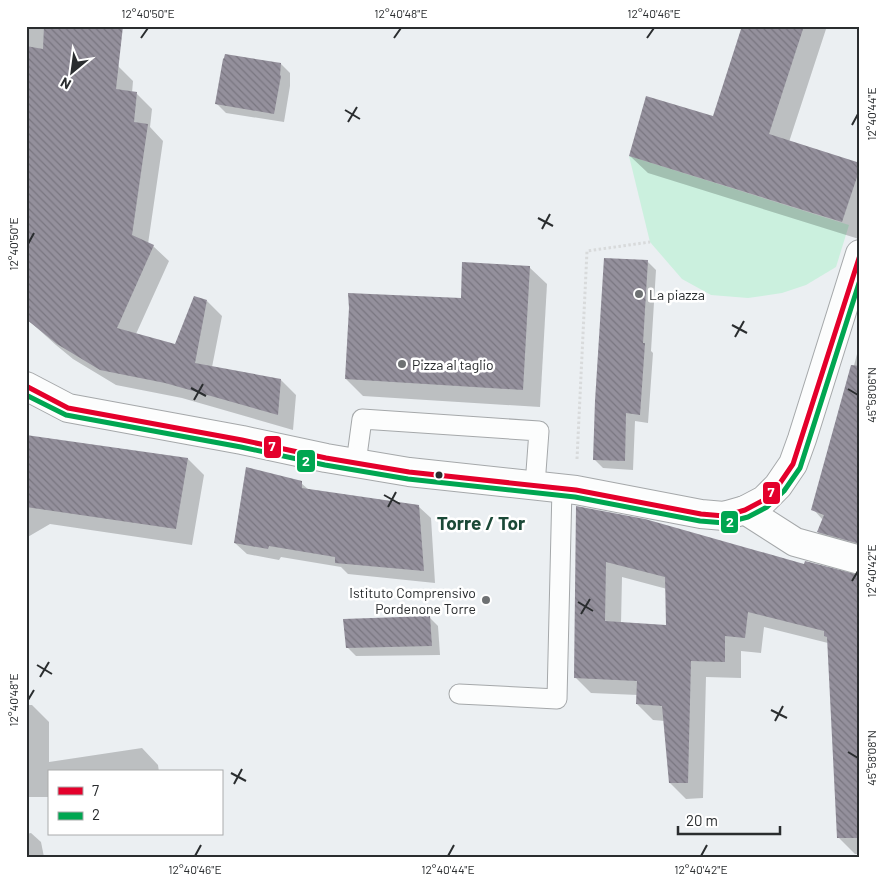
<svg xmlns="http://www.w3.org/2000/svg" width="886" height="883" font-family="Barlow,sans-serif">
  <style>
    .park { fill: #cbf0de }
    .shadow { fill: #0003; fill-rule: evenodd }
    .building { fill: url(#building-back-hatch); fill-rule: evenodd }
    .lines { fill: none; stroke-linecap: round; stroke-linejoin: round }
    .lane-casing { stroke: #a5a8aa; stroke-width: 21 }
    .street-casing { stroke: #a5a8aa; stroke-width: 30 }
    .path { stroke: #d8dadb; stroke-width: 3; stroke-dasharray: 2.5 2.5; stroke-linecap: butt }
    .lane { stroke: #fcfdfd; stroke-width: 19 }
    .street { stroke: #fcfdfd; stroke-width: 28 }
    .bus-1-casing { stroke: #fff; stroke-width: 9 }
    .bus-2-casing { stroke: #fff; stroke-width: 9 }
    .bus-1 { stroke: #e4002b; stroke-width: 5 }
    .bus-2 { stroke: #00a651; stroke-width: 5 }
    .ticks { fill: none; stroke: #2a2d2f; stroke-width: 2 }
    .poi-dot { fill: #6e7173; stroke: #fff; stroke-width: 2 }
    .bus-dot { fill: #2a2d2f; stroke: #fff; stroke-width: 2 }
    .labels { text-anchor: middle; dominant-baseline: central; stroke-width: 5; stroke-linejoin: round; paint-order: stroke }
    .poi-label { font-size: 14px; fill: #2a2d2f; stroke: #fff; text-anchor: start }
    .district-label { font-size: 19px; font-weight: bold; fill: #1b4937; stroke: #fff }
    .line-badge { stroke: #fff; stroke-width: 2 }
    .badge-label { font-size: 14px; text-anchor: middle; font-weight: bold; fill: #fff }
    .neatline { fill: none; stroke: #2a2d2f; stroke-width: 2 }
    .ticks-label { font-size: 12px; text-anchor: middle; fill: #2a2d2f }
  </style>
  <defs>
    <pattern id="building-back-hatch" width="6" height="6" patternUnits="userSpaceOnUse" patternTransform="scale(1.25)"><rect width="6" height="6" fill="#94909c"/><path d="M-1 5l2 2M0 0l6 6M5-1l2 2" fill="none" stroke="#797680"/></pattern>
  </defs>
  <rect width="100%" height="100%" fill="#ebeff2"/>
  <path class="park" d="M629,156L849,225L836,267L806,285L782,293L748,298L711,295L682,279L650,242Z"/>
  <g class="shadow">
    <path d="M26,26H62L118,66L133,81L132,93H136L152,109L150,127L163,141L148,244L153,246L169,261L136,334L176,346L207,301L222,316L212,367L281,380L296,395L293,430L182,398L116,385L73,359L56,345L26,318Z"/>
    <path d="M743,26H827L789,142L860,164L859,239L648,173L630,156L714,118Z"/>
    <path d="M281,64L290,73V86L284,122L226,113L217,104Z"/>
    <path d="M647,261L656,270L651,351L653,353L648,423L635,421L633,470L603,468L595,460Z"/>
    <path d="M529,267L547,284L540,407L363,396L346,379L462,300Z"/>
    <path d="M857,354H860V555L834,548L818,532L823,520L813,509L842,412Z"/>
    <path d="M26,436L188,459L204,475L192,545L50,524L26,538Z"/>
    <path d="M301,483L309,490L419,507L431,518L435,583L348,574L341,567L281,557L279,560L247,554L235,543Z"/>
    <path d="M577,507L804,566L860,576V854H855L839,838L828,643L764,627L761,653L741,651V678L706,677L703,798L686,799L670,783L665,721L653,720L637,704L638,695L591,693L575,677ZM622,577L667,589V626L621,624Z"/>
    <path d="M429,617L438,626L440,655L356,656L347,647Z"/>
    <path d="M26,632L27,705H32L49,722V762L142,748L158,765L159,772H49V797H26Z"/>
    <path d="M31,833L41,842L44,857H26V834Z"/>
  </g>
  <g class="building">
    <path d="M44,26H123L116,89L137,92L134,122L148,124L132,235L154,245L117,328L175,344L194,296L207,300L195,363L281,379L278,415L165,383L100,370L57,344L26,319V46L43,49Z"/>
    <path d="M742,26H804L769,134L860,163V168L842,222L629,156L646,96L713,116Z"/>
    <path d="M225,54L281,63L280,75L281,76L274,114L215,104L223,59L224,58Z"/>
    <path d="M604,258L648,260L643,343H645L640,415L626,413L625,461L593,460L595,401Z"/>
    <path d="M462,262L530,266L523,390L345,379L349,308L348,293L461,298Z"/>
    <path d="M851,365L860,366V544L817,532L824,515L811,510Z"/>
    <path d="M26,435L188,458L176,529L26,507Z"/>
    <path d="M246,467L302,481V488L419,505L424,571L335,563V557L269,546L268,549L234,543Z"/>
    <path d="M576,506L645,519L804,564L805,561L860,575V838H837L827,637L824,636V631L748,612L745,638L725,636V662L691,661L688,783H669L662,706L636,704L637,681L574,678ZM606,562L665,577L666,625L605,621Z"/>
    <path d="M430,616L432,646L346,648L343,619Z"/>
  </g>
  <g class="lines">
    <defs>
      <g id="lane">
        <path d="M356,463L362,419L539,431L535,485"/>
        <path d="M459,694L557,699L562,488"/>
      </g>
      <g id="street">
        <path d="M26,386L68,408L242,440L326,458L409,472L576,490L701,514L724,516L745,510L764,500L778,486L793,464L802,439L860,254"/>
        <path d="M745,510L795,542L860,560"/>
      </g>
    </defs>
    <use href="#lane" class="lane-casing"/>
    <use href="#street" class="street-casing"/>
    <path class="path" d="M577,459L587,251L650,242"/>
    <use href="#lane" class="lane"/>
    <use href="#street" class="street"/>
    <defs>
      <path id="bus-1" d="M26,386L68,408L242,440L326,458L409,472L576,490L701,514L724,516L745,510L764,500L778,486L793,464L860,255"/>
      <path id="bus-2" d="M26,395L66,415L241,447L325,465L408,479L575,497L700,521L725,523L748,517L767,507L784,491L800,468L860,280"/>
    </defs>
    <use href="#bus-1" class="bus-1-casing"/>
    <use href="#bus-2" class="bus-2-casing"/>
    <use href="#bus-1" class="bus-1"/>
    <use href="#bus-2" class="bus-2"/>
  </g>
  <path class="ticks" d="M141,38L148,28M394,38L401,28M647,38L654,28M345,110L360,119M348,122L357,107M852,125L858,114M538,218L553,226M542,229L550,214M28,244L34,233M732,325L747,333M735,337L744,321M191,388L206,396M848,389L858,395M194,400L203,384M384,495L400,504M388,507L396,492M852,581L858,571M578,602L593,611M581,614L590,599M37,665L52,674M40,677L49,662M28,700L34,690M771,710L787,718M775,721L783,706M848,752L858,758M231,773L246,781M234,784L242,769M195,856L201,845M448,856L454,845M701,856L707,845"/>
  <g class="poi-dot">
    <circle cx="639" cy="294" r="5"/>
    <circle cx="402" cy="364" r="5"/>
    <circle cx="486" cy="600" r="5"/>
  </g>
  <circle class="bus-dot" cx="439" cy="475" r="4.5"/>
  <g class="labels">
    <g class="poi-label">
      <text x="649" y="294">La piazza</text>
      <text x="412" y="364">Pizza al taglio</text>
      <text x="476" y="592" text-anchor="end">Istituto Comprensivo<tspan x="476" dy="16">Pordenone Torre</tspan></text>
    </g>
    <g class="district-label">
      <text x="481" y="522">Torre / Tor</text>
    </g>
  </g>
  <g class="line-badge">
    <rect x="263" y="435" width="19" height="24" rx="5" fill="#e4002b"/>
    <rect x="296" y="449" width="20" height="24" rx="5" fill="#00a651"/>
    <rect x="762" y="481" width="19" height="24" rx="5" fill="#e4002b"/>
    <rect x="720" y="510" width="19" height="24" rx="5" fill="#00a651"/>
  </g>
  <g class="badge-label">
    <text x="272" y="451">7</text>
    <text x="306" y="466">2</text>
    <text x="771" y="497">7</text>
    <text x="730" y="527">2</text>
  </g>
  <rect width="886" height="883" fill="none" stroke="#ffffff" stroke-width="55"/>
  <rect x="48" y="770" width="175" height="65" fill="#ffffff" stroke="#aaabac"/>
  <rect x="58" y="787" width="25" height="8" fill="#e4002b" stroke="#aaabac"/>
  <text x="92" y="796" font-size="15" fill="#2a2d2f">7</text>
  <rect x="58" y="812" width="25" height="8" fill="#00a651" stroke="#aaabac"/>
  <text x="92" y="820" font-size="15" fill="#2a2d2f">2</text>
  <g transform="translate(72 72) rotate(209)" stroke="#ffffff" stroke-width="4" paint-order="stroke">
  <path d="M0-4L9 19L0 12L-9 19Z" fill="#2a2d2f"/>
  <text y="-8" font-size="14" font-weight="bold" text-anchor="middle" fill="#2a2d2f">N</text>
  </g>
  <path d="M678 826v8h102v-8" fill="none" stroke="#2a2d2f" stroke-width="2.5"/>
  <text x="686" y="826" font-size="15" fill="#2a2d2f" stroke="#ffffff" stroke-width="4" paint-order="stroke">20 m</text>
  <rect x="28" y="28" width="830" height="828" class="neatline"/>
  <g class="ticks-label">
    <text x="148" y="18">12°40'50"E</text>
    <text x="401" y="18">12°40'48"E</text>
    <text x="654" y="18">12°40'46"E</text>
    <text transform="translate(872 114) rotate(-90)" y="4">12°40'44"E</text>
    <text transform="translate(14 244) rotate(-90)" y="4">12°40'50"E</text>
    <text transform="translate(872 395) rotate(-90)" y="4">45°58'06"N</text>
    <text transform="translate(872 571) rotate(-90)" y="4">12°40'42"E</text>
    <text transform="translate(14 700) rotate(-90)" y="4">12°40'48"E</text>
    <text transform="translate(872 758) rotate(-90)" y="4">45°58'08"N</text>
    <text x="195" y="874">12°40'46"E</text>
    <text x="448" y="874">12°40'44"E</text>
    <text x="701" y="874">12°40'42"E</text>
  </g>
</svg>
